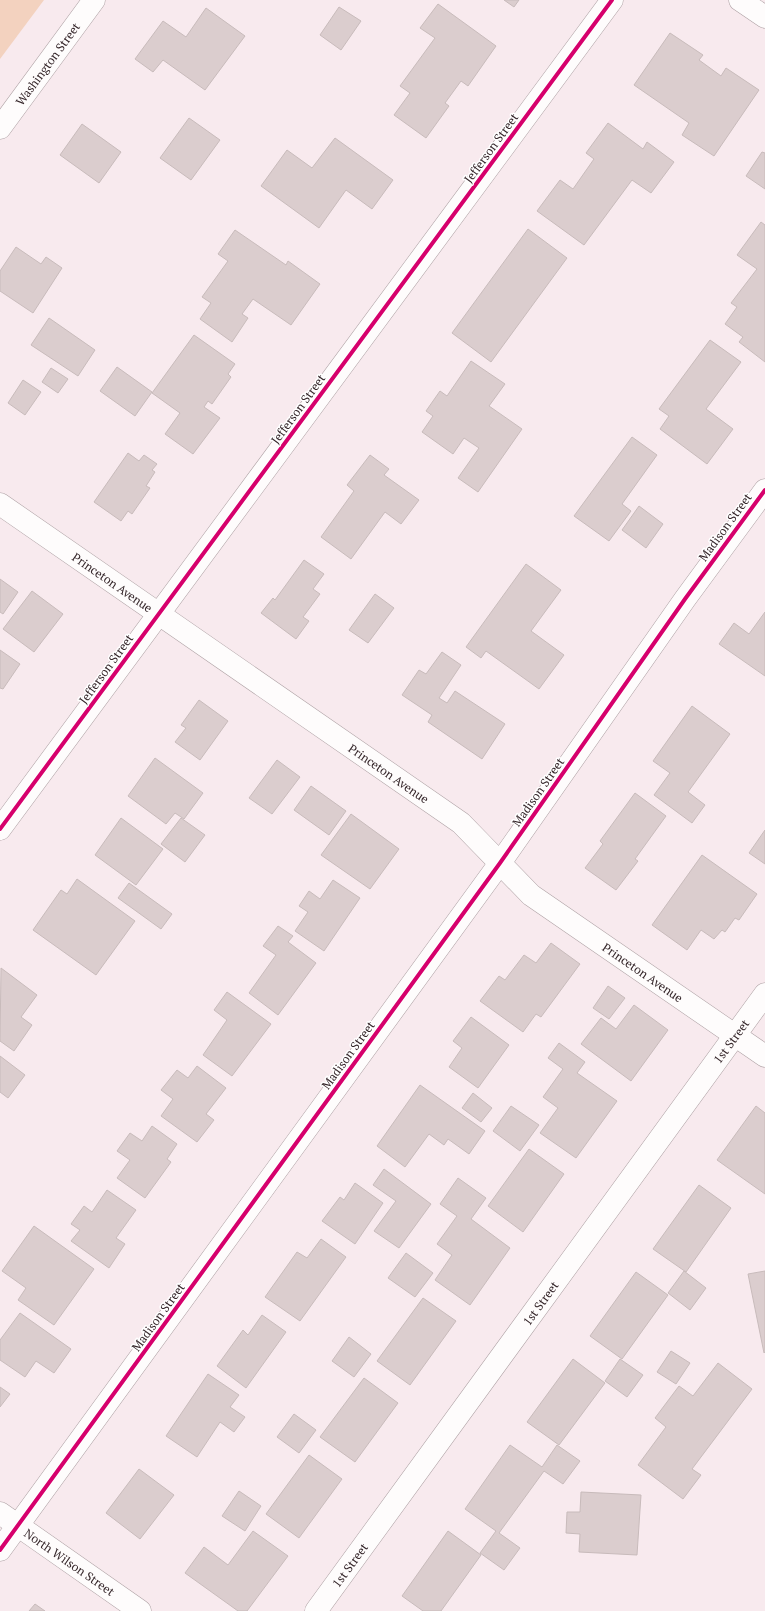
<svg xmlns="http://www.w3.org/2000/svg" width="765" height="1611" font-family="'PT Serif',serif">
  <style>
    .green { fill: #f3d2bf }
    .building { fill: #dbcdce; stroke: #c8bbbb }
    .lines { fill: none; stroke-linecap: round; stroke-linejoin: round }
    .minor-casing { stroke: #ada0a3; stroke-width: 23 }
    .minor { stroke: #fefcfc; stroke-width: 22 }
    .cycleway-casing { stroke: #fff; stroke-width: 6 }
    .cycleway { stroke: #d6006c; stroke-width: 4 }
    .labels { text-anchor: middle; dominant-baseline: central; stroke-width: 3; stroke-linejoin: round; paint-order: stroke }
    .street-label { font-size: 12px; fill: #35262a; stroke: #fff }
  </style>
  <rect width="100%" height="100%" fill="#f8eaee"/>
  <path class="green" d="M0,0H44L0,59Z"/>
  <g class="building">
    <path d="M504,0H519L514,7Z"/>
    <path d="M438,4L496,46L468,86L461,81L445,103L449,106L426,138L394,115L410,93L400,86L435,38L420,28Z"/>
    <path d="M339,7L361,21L341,50L320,35Z"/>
    <path d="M206,8L245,36L205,90L163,60L153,72L135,59L163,21L186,37Z"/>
    <path d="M670,33L703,55L699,60L721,76L726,68L759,90L714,156L682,135L689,123L634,85Z"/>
    <path d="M189,118L220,140L191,180L160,158Z"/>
    <path d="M608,123L643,149L647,142L674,162L651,193L632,180L584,245L537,211L560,180L573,189L594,159L586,153Z"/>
    <path d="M82,124L121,152L99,183L60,155Z"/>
    <path d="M335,138L393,180L372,209L346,190L319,228L261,186L287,150L312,168Z"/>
    <path d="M762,152L765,153V189L746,176Z"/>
    <path d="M761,222L765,225V362L739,342L743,337L725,324L737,307L731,303L757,269L737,255Z"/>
    <path d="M528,229L567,258L491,362L452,333Z"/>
    <path d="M235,230L286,265L288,261L320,284L291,325L253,299L242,314L248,318L232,342L200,319L211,303L202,297L228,261L218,254Z"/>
    <path d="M16,247L41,264L46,257L62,268L33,313L0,291V271Z"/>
    <path d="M49,318L95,350L78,376L31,345Z"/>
    <path d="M194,335L235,364L228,374L231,377L212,404L208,401L204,407L220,418L193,454L165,434L180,413L152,393Z"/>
    <path d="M710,340L741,362L706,409L733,429L707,464L660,429L669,416L659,409Z"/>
    <path d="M471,361L505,384L489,406L522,429L478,492L458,478L479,448L464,438L453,454L422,432L433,416L426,411L440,391L447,396Z"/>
    <path d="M117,367L152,392L135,416L100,391Z"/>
    <path d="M51,368L68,379L58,393L42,382Z"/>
    <path d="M23,380L41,392L25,415L8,403Z"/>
    <path d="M632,437L657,455L622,504L631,511L609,541L574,516Z"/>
    <path d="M128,453L139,461L144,455L157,464L152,470L155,472L146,486L150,488L132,514L128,511L121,521L94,502Z"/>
    <path d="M370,455L389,469L384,475L419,500L401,524L385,512L351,559L321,537L354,491L347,485Z"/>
    <path d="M639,506L663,524L646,548L622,530Z"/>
    <path d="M304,560L324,574L313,589L320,594L303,617L309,621L296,639L261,613L273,598L275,600Z"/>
    <path d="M526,564L561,590L531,631L564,655L539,689L486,651L481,658L466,647Z"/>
    <path d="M0,579L18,592L3,614L0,612Z"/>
    <path d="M32,591L63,614L34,652L3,629Z"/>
    <path d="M375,594L394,608L368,643L349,630Z"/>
    <path d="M765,612V676L719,644L734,623L749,634Z"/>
    <path d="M0,650L20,664L3,689L0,688Z"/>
    <path d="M442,652L461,665L439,698L447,703L455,691L505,724L482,759L428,722L432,715L402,695L419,670L426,674Z"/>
    <path d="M199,700L228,721L200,760L175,742L186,728L181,725Z"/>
    <path d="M692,706L730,734L688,792L705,805L692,823L654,795L670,773L653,761Z"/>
    <path d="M155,758L203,793L184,819L175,813L166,824L128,796Z"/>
    <path d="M277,760L300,777L272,814L249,798Z"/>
    <path d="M311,786L346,811L329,835L294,810Z"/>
    <path d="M635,793L666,816L635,859L638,861L616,890L585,868L603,844L600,841Z"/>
    <path d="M351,814L399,849L370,889L321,855Z"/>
    <path d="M121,818L163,849L136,885L95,855Z"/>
    <path d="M181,818L205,835L185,862L161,844Z"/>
    <path d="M765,830V864L749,853Z"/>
    <path d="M702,855L757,894L739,920L735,918L725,932L722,930L714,939L701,930L687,950L652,925Z"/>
    <path d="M77,879L135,921L96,975L33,930L61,890L67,894Z"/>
    <path d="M333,880L360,898L324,951L295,931L308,912L299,906L309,891L320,899Z"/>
    <path d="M129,883L172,914L161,929L118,898Z"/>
    <path d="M278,926L293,936L288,942L316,963L278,1015L249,993L276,955L263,946Z"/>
    <path d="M551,943L580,964L541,1017L536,1014L523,1032L480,1001L499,976L505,980L524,955L536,963Z"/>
    <path d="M1,968L37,995L21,1017L32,1025L14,1051L0,1041Z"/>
    <path d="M608,986L625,998L609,1019L593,1008Z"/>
    <path d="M227,992L271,1024L232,1076L203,1055L227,1020L214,1010Z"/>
    <path d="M634,1005L668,1030L631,1081L581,1044L601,1018L616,1029Z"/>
    <path d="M471,1017L509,1045L478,1088L449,1067L462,1048L453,1041Z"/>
    <path d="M559,1043L585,1062L577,1073L617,1101L576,1158L540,1133L558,1108L543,1097L563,1069L548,1058Z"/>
    <path d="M0,1056L25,1075L8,1098L0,1092Z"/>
    <path d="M197,1066L226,1088L206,1114L214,1120L197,1142L161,1116L173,1099L161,1090L177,1070L188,1078Z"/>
    <path d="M420,1085L485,1131L469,1154L448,1139L444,1145L429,1134L405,1167L377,1146Z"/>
    <path d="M473,1093L492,1108L481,1122L462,1108Z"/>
    <path d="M511,1106L539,1125L520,1151L493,1131Z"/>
    <path d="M756,1106L765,1113V1194L717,1160Z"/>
    <path d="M152,1126L177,1144L167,1159L171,1162L145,1198L117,1178L130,1160L117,1151L130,1133L142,1141Z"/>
    <path d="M529,1149L564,1174L523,1232L488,1206Z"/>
    <path d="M384,1169L431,1204L399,1248L374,1231L396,1201L373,1185Z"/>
    <path d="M458,1178L486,1198L471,1219L510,1248L470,1305L435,1280L452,1255L437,1244L457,1216L440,1204Z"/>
    <path d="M355,1183L383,1203L355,1244L322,1221L340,1197L344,1200Z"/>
    <path d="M699,1185L731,1208L686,1272L653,1249Z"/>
    <path d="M107,1190L136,1210L116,1238L125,1244L109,1268L71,1241L80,1230L71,1224L84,1206L92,1212Z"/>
    <path d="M34,1226L94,1269L54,1325L18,1300L26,1288L2,1271Z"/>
    <path d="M321,1239L346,1257L300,1321L265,1297L297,1252L307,1258Z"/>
    <path d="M406,1253L433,1273L415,1297L388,1278Z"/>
    <path d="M684,1271L706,1288L690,1310L668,1293Z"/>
    <path d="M765,1271V1352L764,1353L748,1274Z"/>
    <path d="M636,1272L668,1295L622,1359L590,1336Z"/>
    <path d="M423,1298L456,1321L410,1385L377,1361Z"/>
    <path d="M20,1313L71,1349L54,1373L36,1361L25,1377L0,1360V1340Z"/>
    <path d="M262,1315L286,1332L246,1388L217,1366L243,1330L248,1335Z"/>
    <path d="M349,1337L371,1354L354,1377L332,1361Z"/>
    <path d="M671,1351L690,1363L676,1384L657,1372Z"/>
    <path d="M573,1359L605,1383L559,1445L527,1422Z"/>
    <path d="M620,1359L643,1375L627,1397L605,1381Z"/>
    <path d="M718,1363L752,1389L692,1469L701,1475L683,1499L638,1465L666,1427L655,1418L679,1386L693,1396Z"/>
    <path d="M208,1374L239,1395L230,1407L245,1417L234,1432L220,1422L197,1457L166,1436Z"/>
    <path d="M364,1378L398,1403L355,1462L320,1437Z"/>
    <path d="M0,1387L10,1394L0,1407Z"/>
    <path d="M294,1414L316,1430L299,1453L277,1437Z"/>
    <path d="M510,1445L542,1467L557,1445L580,1461L563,1484L544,1471L499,1533L520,1548L504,1570L480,1553L496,1531L465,1509Z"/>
    <path d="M309,1455L342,1479L299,1538L266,1514Z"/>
    <path d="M139,1469L174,1495L140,1539L106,1513Z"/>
    <path d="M239,1491L261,1506L245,1531L222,1516Z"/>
    <path d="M581,1492L641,1495L637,1555L579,1552L580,1534L566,1533L567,1512H580Z"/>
    <path d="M253,1531L288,1556L247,1611H238L185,1573L204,1547L228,1565Z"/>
    <path d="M448,1531L481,1555L441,1611H423L402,1596Z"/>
    <path d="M35,1604L45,1611H29Z"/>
  </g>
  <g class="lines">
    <defs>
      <g id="minor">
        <path d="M740,0L765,17"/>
        <path id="s1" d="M0,128L94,0"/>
        <path id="s2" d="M0,504L461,823L531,895L765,1056"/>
        <path d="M0,829L612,0"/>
        <path id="s3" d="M0,1513L140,1611"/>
        <path d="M0,1550L500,863L685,599L765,490"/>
        <path id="s4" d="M316,1611L765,994"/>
      </g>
    </defs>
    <use href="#minor" class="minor-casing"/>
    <use href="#minor" class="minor"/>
    <defs>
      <g id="cycleway">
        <path d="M0,829L612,0"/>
        <path d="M0,1550L500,863L685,599L765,490"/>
      </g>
    </defs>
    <use href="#cycleway" class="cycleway-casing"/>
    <use href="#cycleway" class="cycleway"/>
  </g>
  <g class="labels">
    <g class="street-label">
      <text stroke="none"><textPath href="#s1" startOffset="80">Washington Street</textPath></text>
      <text transform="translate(491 148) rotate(-54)">Jefferson Street</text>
      <text transform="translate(298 409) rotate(-54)">Jefferson Street</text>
      <text transform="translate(725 527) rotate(-54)">Madison Street</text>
      <text stroke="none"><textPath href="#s2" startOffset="137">Princeton Avenue</textPath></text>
      <text transform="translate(106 669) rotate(-54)">Jefferson Street</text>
      <text stroke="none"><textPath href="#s2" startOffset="473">Princeton Avenue</textPath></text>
      <text transform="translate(538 792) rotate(-55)">Madison Street</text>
      <text stroke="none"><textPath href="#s2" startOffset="797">Princeton Avenue</textPath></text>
      <text stroke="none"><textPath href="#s4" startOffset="705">1st Street</textPath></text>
      <text transform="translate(348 1055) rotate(-54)">Madison Street</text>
      <text stroke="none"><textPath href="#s4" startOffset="381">1st Street</textPath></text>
      <text transform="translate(158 1317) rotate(-54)">Madison Street</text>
      <text stroke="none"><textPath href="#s3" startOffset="85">North Wilson Street</textPath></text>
      <text stroke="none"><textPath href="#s4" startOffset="57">1st Street</textPath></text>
    </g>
  </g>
</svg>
